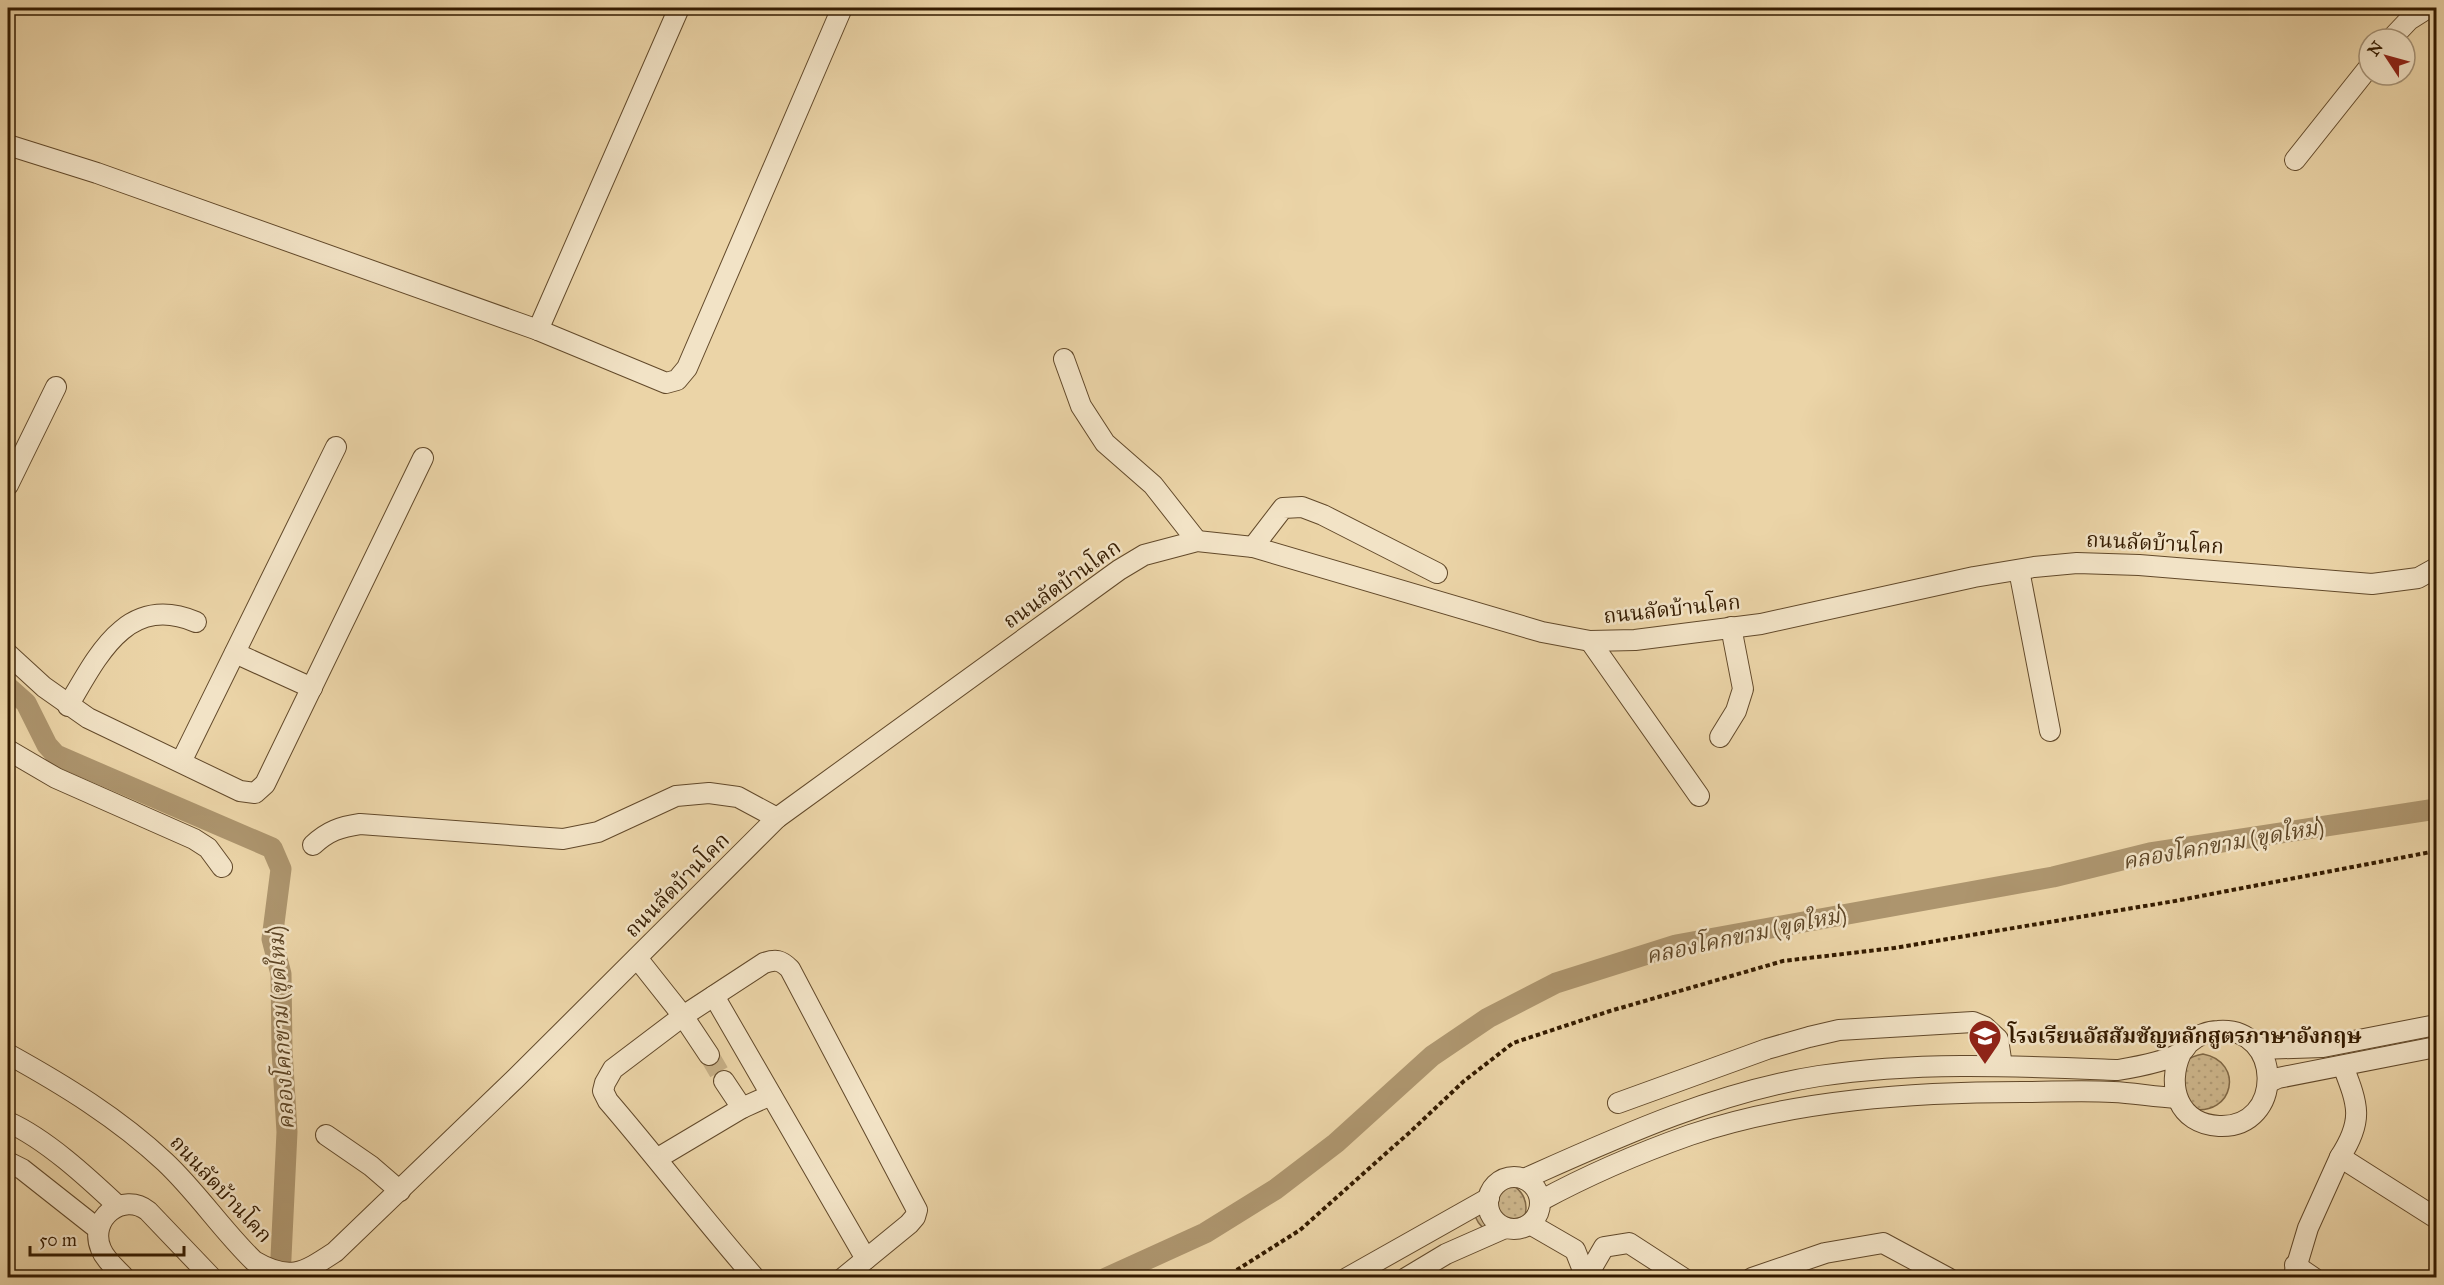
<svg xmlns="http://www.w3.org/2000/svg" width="2444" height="1285" font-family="'IM FELL Great Primer','Noto Serif Thai',serif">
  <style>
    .park { fill: url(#park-dots); stroke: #806846; stroke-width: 1.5 }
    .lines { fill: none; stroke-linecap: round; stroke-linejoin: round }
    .canal { stroke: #ad956e; stroke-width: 21 }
    .minor-tunnel { stroke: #c6af86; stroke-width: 20; stroke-dasharray: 20 10; stroke-linecap: butt }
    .minor-casing { stroke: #62492a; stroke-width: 22 }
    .path { stroke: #341b00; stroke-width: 4; stroke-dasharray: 4.5 3; stroke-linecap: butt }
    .minor { stroke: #f2e3c6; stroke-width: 20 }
    .labels { text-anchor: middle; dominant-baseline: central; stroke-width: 5; stroke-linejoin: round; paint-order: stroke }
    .street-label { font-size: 21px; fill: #341b00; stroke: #f2e3c6 }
    .poi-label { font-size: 21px; font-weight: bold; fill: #341b00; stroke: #f2e3c6; text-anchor: start }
    .water-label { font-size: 22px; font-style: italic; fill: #5e4626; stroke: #f2e3c6 }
  </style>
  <defs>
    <pattern id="park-dots" width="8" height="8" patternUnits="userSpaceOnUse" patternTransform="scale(1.5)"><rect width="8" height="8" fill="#ccb58b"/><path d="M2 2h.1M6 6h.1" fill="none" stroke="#b09b76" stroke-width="1.8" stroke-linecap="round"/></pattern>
  </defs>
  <rect width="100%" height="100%" fill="#ebd4a7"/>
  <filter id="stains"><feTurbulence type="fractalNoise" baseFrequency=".00333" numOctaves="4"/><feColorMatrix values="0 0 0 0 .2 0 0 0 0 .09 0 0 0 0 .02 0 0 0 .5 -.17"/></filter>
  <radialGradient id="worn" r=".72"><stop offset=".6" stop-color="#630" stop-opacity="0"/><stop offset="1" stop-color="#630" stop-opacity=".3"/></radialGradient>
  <g class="park">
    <path d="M2203,1054C2245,1062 2234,1117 2191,1109L2174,1077C2182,1064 2186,1057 2203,1054Z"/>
    <circle cx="1500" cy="1208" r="26"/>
  </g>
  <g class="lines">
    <g class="canal">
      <path d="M8,687L26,703L47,745L56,755L272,848L281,869L272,939L281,974L282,1050L287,1132L280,1278"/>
      <path d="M1106,1278L1205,1233L1276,1189L1336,1143L1432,1056L1488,1018L1556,983L1676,945L2053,877L2150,853L2436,809"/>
    </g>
    <path class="minor-tunnel" d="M709,1055L724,1081"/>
    <defs>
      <g id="minor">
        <path d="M2391,39L2409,20L2428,8"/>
        <path d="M8,145L97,173L538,330L666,383L677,380L687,368L842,8"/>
        <path d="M2295,160L2369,67"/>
        <path d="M538,330L679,8"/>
        <path d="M1064,359L1081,406L1105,443L1153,485L1197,541"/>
        <path d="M8,485L56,387"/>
        <path d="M1253,547L1283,508L1302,507L1323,515L1437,573"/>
        <path d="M2019,570L2050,731"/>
        <path d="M1590,641L1699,796"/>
        <path d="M235,653L312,688"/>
        <path d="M8,654L44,687L88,718L240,791L255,793L265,784L423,458"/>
        <path d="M68,706C98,655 127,593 196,622"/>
        <path d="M1720,737L1736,711L1743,689L1731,627"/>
        <path d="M8,750L56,778L194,839L208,848L222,867"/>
        <path d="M181,762L336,447"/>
        <path d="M313,845C328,831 340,827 360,824L563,839L598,832L676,796L709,793L738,797L777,818"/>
        <path d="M637,958L683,1016L709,1055"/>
        <path d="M714,996L866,1259"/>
        <path d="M2260,1049L2323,1047L2436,1025"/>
        <path d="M8,1054C64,1085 118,1118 165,1162C197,1192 222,1230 254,1261C290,1282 303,1273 335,1252L516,1078L777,818L1119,570L1144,555L1197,541L1253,547L1542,632L1590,641L1635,640L1761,624L1974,577L2034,567L2077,563L2139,565L2372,584L2418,578L2436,568"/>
        <path d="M2343,1066C2358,1105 2364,1120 2340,1157L2436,1218"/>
        <path d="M724,1081L742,1108"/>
        <path d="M2269,1082L2278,1078L2436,1047"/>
        <path d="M1618,1103L1767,1049L1809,1037L1839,1030L1973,1022L1985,1027L1998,1039L2002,1066"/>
        <path d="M8,1122C46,1139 87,1177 118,1206"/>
        <path d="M326,1135L371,1166L400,1191"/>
        <path d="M658,1158L742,1108L771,1095"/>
        <path d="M8,1162L22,1169L98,1229"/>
        <circle cx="1514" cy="1203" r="26"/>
        <path d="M1524,1179C1618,1137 1716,1092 1819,1076C1918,1061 2018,1066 2118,1070C2136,1067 2165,1062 2180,1053C2184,1051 2186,1046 2189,1043C2197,1036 2208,1031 2218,1031C2283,1026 2285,1129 2219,1126C2178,1124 2166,1086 2181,1053"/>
        <path d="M1540,1201C1588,1175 1639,1153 1690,1135C1794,1100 1913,1092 2022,1092C2052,1092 2083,1090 2113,1092C2134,1093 2155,1097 2177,1098"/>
        <path d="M1530,1224L1575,1250L1586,1278"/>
        <path d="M2295,1265L2314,1278"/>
        <path d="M125,1278C117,1269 105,1260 101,1249C88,1219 123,1191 148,1211L212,1278"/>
        <path d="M755,1278C704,1220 658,1159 608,1101L603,1091L605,1083L613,1069L683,1016L764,963C776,959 781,960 790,969L917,1210L915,1217L909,1224L843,1278"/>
        <path d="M1347,1278L1489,1198"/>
        <path d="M1406,1278L1446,1254L1505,1228"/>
        <path d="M1586,1278L1604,1247L1629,1243L1683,1278"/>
        <path d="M1752,1278L1825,1253L1883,1243L1948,1278"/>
        <path d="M2293,1278L2308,1228L2340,1157"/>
      </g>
    </defs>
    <use href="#minor" class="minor-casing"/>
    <g class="path">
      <path d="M1835,1273L1867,1275L1873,1278"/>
      <path d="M1821,1277L1835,1278"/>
      <path d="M1224,1278L1300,1230L1410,1132L1464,1081L1513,1043L1610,1011L1783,961L1894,948L2175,901L2436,851"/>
    </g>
    <use href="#minor" class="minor"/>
  </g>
  <defs>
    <symbol id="school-pin" viewBox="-11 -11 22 30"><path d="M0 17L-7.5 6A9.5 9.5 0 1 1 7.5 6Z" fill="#8f2418" stroke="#f2e3c6"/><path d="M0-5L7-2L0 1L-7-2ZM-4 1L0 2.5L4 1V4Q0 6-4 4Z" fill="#fff"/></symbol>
  </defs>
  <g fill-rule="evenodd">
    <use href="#school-pin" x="1966" y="1017" width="38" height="52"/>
  </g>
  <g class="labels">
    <g class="street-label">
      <text transform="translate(2155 543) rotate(3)">ถนนลัดบ้านโคก</text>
      <text transform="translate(1062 584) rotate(-35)">ถนนลัดบ้านโคก</text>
      <text transform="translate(1672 609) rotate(-6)">ถนนลัดบ้านโคก</text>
      <text transform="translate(677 885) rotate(-45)">ถนนลัดบ้านโคก</text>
      <text transform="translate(221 1189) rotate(47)">ถนนลัดบ้านโคก</text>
    </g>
    <g class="poi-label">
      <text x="2008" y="1036">โรงเรียนอัสสัมชัญหลักสูตรภาษาอังกฤษ</text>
    </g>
    <g class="water-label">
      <text transform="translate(2223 844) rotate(-10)">คลองโคกขาม (ขุดใหม่)</text>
      <text transform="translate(1746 935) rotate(-12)">คลองโคกขาม (ขุดใหม่)</text>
      <text transform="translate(281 1028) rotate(-93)">คลองโคกขาม (ขุดใหม่)</text>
    </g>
  </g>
  <rect width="2444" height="1285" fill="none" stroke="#ebd4a7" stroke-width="30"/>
  <rect x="9" y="9" width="2426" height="1267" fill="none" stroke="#341b00" stroke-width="3"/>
  <rect x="15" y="15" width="2414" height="1255" fill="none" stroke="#341b00" stroke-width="1.5"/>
  <g transform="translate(2387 57) rotate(306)"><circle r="28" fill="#f2e3c6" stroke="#a69377" stroke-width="1.5"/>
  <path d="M0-4.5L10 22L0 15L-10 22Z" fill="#8f2418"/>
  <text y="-9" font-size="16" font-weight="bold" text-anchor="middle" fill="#341b00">N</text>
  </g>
  <path d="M30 1246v9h154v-9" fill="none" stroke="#341b00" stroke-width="3"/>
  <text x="39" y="1246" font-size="18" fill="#341b00" stroke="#f2e3c6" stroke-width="4.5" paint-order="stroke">50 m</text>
  <rect width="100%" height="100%" filter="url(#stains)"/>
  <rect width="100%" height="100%" fill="url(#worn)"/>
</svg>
